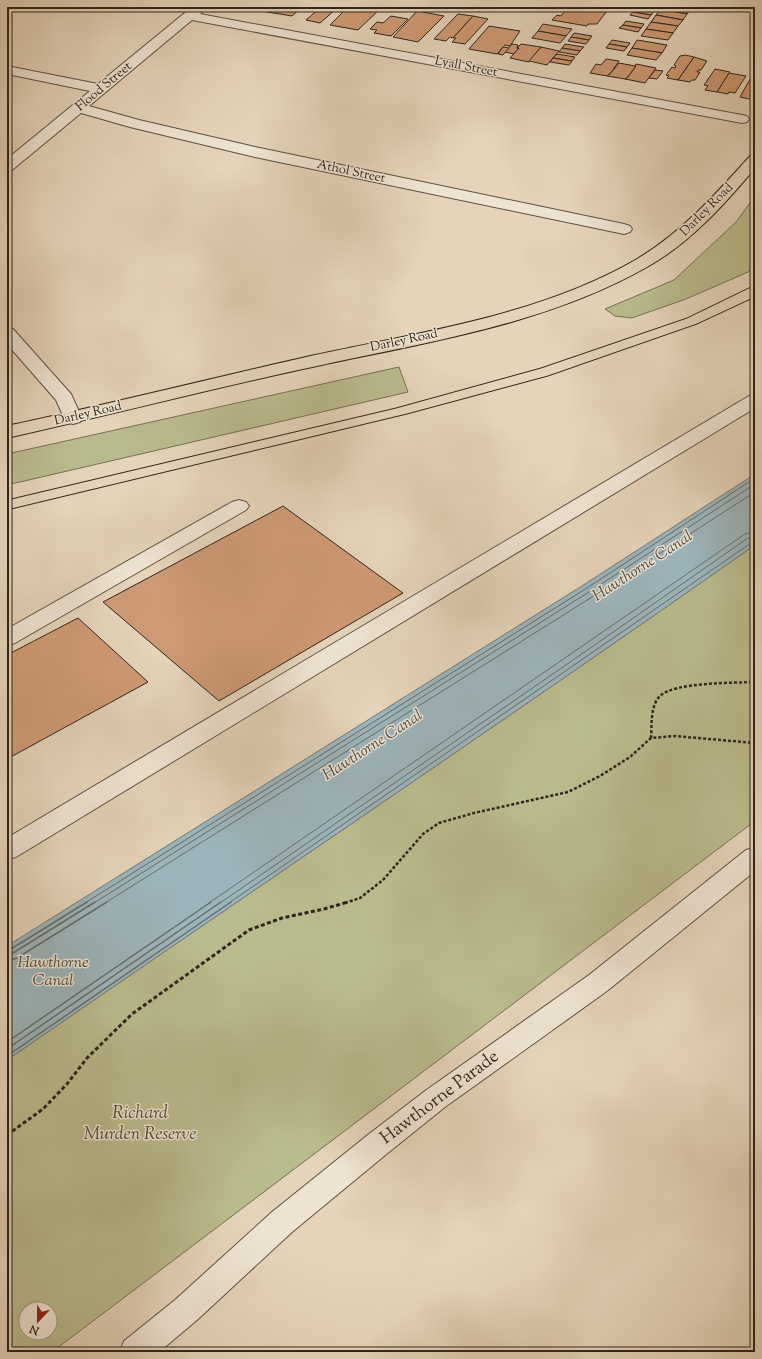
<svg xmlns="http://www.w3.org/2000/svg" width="762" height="1359" font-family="'Sorts Mill Goudy',serif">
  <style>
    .green { fill: #babb8c; stroke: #747053; fill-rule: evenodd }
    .water { fill: #9cb5bc; stroke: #707b7b }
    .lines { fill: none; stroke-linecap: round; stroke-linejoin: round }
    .shore-far1 { stroke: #646d6b; stroke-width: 1 }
    .shore { stroke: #646d6b; stroke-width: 1.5 }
    .building { fill: #ce9a75; stroke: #2d251a }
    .minor-casing { stroke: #5b5142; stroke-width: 2 }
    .major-casing { stroke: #2d251a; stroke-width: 2 }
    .path-far1 { stroke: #2d251a; stroke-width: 2.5; stroke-dasharray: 3 2; stroke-linecap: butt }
    .path { stroke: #2d251a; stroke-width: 3; stroke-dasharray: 4 2.5; stroke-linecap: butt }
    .minor { fill: #eee3d2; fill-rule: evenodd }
    .major { fill: #e5d4ba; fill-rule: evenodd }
    .tram { stroke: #2d251a; stroke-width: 1 }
    .labels { text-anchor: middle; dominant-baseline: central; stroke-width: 3; stroke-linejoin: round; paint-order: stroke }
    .far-street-label { font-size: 13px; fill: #2d251a; stroke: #eee3d2 }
    .water-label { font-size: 16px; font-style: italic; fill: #494942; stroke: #eee3d2 }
    .near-street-label { font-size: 18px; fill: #2d251a; stroke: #eee3d2 }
    .near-park-label { font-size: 18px; font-style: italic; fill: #504a36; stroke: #eee3d2 }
  </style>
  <rect width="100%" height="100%" fill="#e5d4ba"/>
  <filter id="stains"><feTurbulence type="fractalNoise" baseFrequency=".005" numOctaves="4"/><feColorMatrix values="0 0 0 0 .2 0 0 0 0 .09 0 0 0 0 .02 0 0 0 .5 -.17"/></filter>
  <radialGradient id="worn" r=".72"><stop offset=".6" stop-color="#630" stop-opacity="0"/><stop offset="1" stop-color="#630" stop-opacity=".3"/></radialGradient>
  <g class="green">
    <path d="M755,196V269L686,299L632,318L615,316L605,309L674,280L736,222Z"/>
    <path d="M399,367L408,392L7,485V454Z"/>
    <path d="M755,545V821L52,1352H7V1060C256,888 507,719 755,545ZM26,1309H50V1333H26Z"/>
  </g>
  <path class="water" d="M755,474V545C507,719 256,888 7,1060V946L585,584Z"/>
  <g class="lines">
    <g class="shore-far1">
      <path d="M85,903L587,588L755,478"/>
      <path d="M94,903L589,592L755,484"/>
      <path d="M105,903L592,597L755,492"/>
      <path d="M209,903L745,534L755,531"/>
      <path d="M220,903L563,667L748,538L755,537"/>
      <path d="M229,903L751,543L755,542"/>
    </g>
    <g class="shore">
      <path d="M7,950L11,949L87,902"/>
      <path d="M7,955L13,953L95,902"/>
      <path d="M7,961L17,958L107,902"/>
      <path d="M7,1042L211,902"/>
      <path d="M7,1049L221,902"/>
      <path d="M7,1056L231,902"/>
    </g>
  </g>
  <g class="building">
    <path d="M245,7H302L292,16L243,8Z"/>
    <path d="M321,7L336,9L320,23L306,20Z"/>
    <path d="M348,7H382L358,30L330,25Z"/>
    <path d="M400,7H419L415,11L399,8Z"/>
    <path d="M568,7H610L597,24H588L587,26L552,20L557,15L561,16Z"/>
    <path d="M662,7H687L691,8L687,14L661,9Z"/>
    <path d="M636,8L654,11L651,15L633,12Z"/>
    <path d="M661,9L687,14L683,20L656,15Z"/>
    <path d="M417,11L444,16L418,42L393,37Z"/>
    <path d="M633,12L651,15L648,19L630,15Z"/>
    <path d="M458,14L473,16L453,38L450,37L446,41L434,39Z"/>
    <path d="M656,15L683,20L678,26L651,22Z"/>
    <path d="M391,16L408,19L391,36L374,33L377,30L370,29L377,22L383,23Z"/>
    <path d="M473,16L488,19L465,44L452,42L456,38H453Z"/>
    <path d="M626,21L644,24L641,28L623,25Z"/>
    <path d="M651,22L678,26L673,33L646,29Z"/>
    <path d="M543,24L572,29L566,36L538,31Z"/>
    <path d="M623,25L641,28L638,32L619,28Z"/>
    <path d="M489,26L520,31L510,46L505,45L497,54L469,49Z"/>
    <path d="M646,29L673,33L668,40L641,36Z"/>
    <path d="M538,31L566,36L560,43L532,38Z"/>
    <path d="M574,33L592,36L589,40L571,37Z"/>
    <path d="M571,37L589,40L586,44L568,41Z"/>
    <path d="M612,40L630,43L627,47L609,44Z"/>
    <path d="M637,40L667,45L662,53L632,48Z"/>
    <path d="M512,44L518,45L517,48H519L514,54L505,52Z"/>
    <path d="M521,44L541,47L529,62L510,58L519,48H517Z"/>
    <path d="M565,44L584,47L580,51L562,48Z"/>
    <path d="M609,44L627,47L624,51L606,48Z"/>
    <path d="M503,47L509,48L503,55L498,54Z"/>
    <path d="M541,47L559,51L547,65L529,61Z"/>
    <path d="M562,48L580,51L577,55L559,52Z"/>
    <path d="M632,48L662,53L656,60L627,55Z"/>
    <path d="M557,54L575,57L572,61L553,58Z"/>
    <path d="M685,55L694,57L678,80L667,78L669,76L666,75L672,67L675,68L676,66L674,65L680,56Z"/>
    <path d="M694,57L707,61L701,70H698L697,72H700L695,80H692L690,82L678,80Z"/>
    <path d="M553,58L572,61L569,65L550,62Z"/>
    <path d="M606,59L619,61L610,74L607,76L590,73L596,64L601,65Z"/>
    <path d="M619,63L635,66H636L628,77L625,79L607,76L610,74Z"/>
    <path d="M636,64L656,68L645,83L625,79L628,77L636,66H635Z"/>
    <path d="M715,69L730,72L717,92L705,90L708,86L704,85Z"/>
    <path d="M655,70L663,71L657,79L649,78Z"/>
    <path d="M729,73L746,76L735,93L729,92L728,94L717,92Z"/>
    <path d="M755,73V97L754,100L740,97L753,74Z"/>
    <path d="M283,506L403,593L219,701L103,602Z"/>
    <path d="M78,618L148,682L7,759V655Z"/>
  </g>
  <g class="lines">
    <defs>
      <g id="minor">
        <path d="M192,7H207L200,14L742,115L747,116L749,119L747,122L742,123L192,20L89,106L139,120L255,147L624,224L630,226L632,229L630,232L624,234L255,157L130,127L81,113L12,170L7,172V159L90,91L7,74V66L98,84Z"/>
        <path d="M7,328L13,329L71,394L82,418L80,422L73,424L66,422L56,400L7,344Z"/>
        <path d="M755,395V408L16,857L7,859V838L749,396Z"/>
        <path d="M239,500L246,502L249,506L246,510L15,643L7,645V629L232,502Z"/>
        <path d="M755,848V871L607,991L445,1107L389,1152L292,1232L197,1320L159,1352H120L124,1341L175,1300L272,1212L369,1134L425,1091L589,975L746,850Z"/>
      </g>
      <path id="major" d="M755,154V168C724,205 690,243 647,267C547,324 428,342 317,366C213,388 110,415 7,438V426C110,404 212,378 315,355C422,332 541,315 637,259C681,233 716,194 750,156Z"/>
    </defs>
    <use href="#minor" class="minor-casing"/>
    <use href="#major" class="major-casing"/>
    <g class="path-far1">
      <path d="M651,738C652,725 650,706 660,696C674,682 734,683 755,682"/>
      <path d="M345,903L360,898L383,880L423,834L439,823L474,813L568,792L600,776L630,757L651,738L675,736L755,743"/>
    </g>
    <path class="path" d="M7,1135L43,1109L67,1084L87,1058L132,1014L249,930L282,918L324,909L348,902"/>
    <use href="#minor" class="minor"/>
    <use href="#major" class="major"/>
    <g class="tram">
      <path d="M7,500L396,408L541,368L687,318L755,285"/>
      <path d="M7,510L407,414L548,376L697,324L755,297"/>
    </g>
  </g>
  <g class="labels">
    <g class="far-street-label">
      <text transform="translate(466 67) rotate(11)">Lyall Street</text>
      <text transform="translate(104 87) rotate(-40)">Flood Street</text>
      <text transform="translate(351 172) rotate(12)">Athol Street</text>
      <text transform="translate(707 210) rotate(-45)">Darley Road</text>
      <text transform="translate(404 341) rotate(-12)">Darley Road</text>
      <text transform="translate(88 414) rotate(-13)">Darley Road</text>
    </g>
    <g class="water-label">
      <text transform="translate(643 567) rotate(-33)">Hawthorne Canal</text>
      <text transform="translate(373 746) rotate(-33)">Hawthorne Canal</text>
      <text x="53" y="963">Hawthorne<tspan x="53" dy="18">Canal</tspan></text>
    </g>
    <g class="near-street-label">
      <text transform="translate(440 1098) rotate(-37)">Hawthorne Parade</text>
    </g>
    <g class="near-park-label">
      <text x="140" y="1114">Richard<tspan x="140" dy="21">Murden Reserve</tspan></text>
    </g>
  </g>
  <rect width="762" height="1359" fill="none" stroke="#e5d4ba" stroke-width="24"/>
  <rect x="8" y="8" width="746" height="1343" fill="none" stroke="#2d251a" stroke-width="2"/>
  <rect x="12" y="12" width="738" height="1335" fill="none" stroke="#2d251a"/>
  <g transform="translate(38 1321) rotate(202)"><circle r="19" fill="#eee3d2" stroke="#a19788"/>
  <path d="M0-3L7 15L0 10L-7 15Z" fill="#8f2418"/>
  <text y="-6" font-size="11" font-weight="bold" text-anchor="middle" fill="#2d251a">N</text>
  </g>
  <rect width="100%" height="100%" filter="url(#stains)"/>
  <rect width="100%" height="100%" fill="url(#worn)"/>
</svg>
